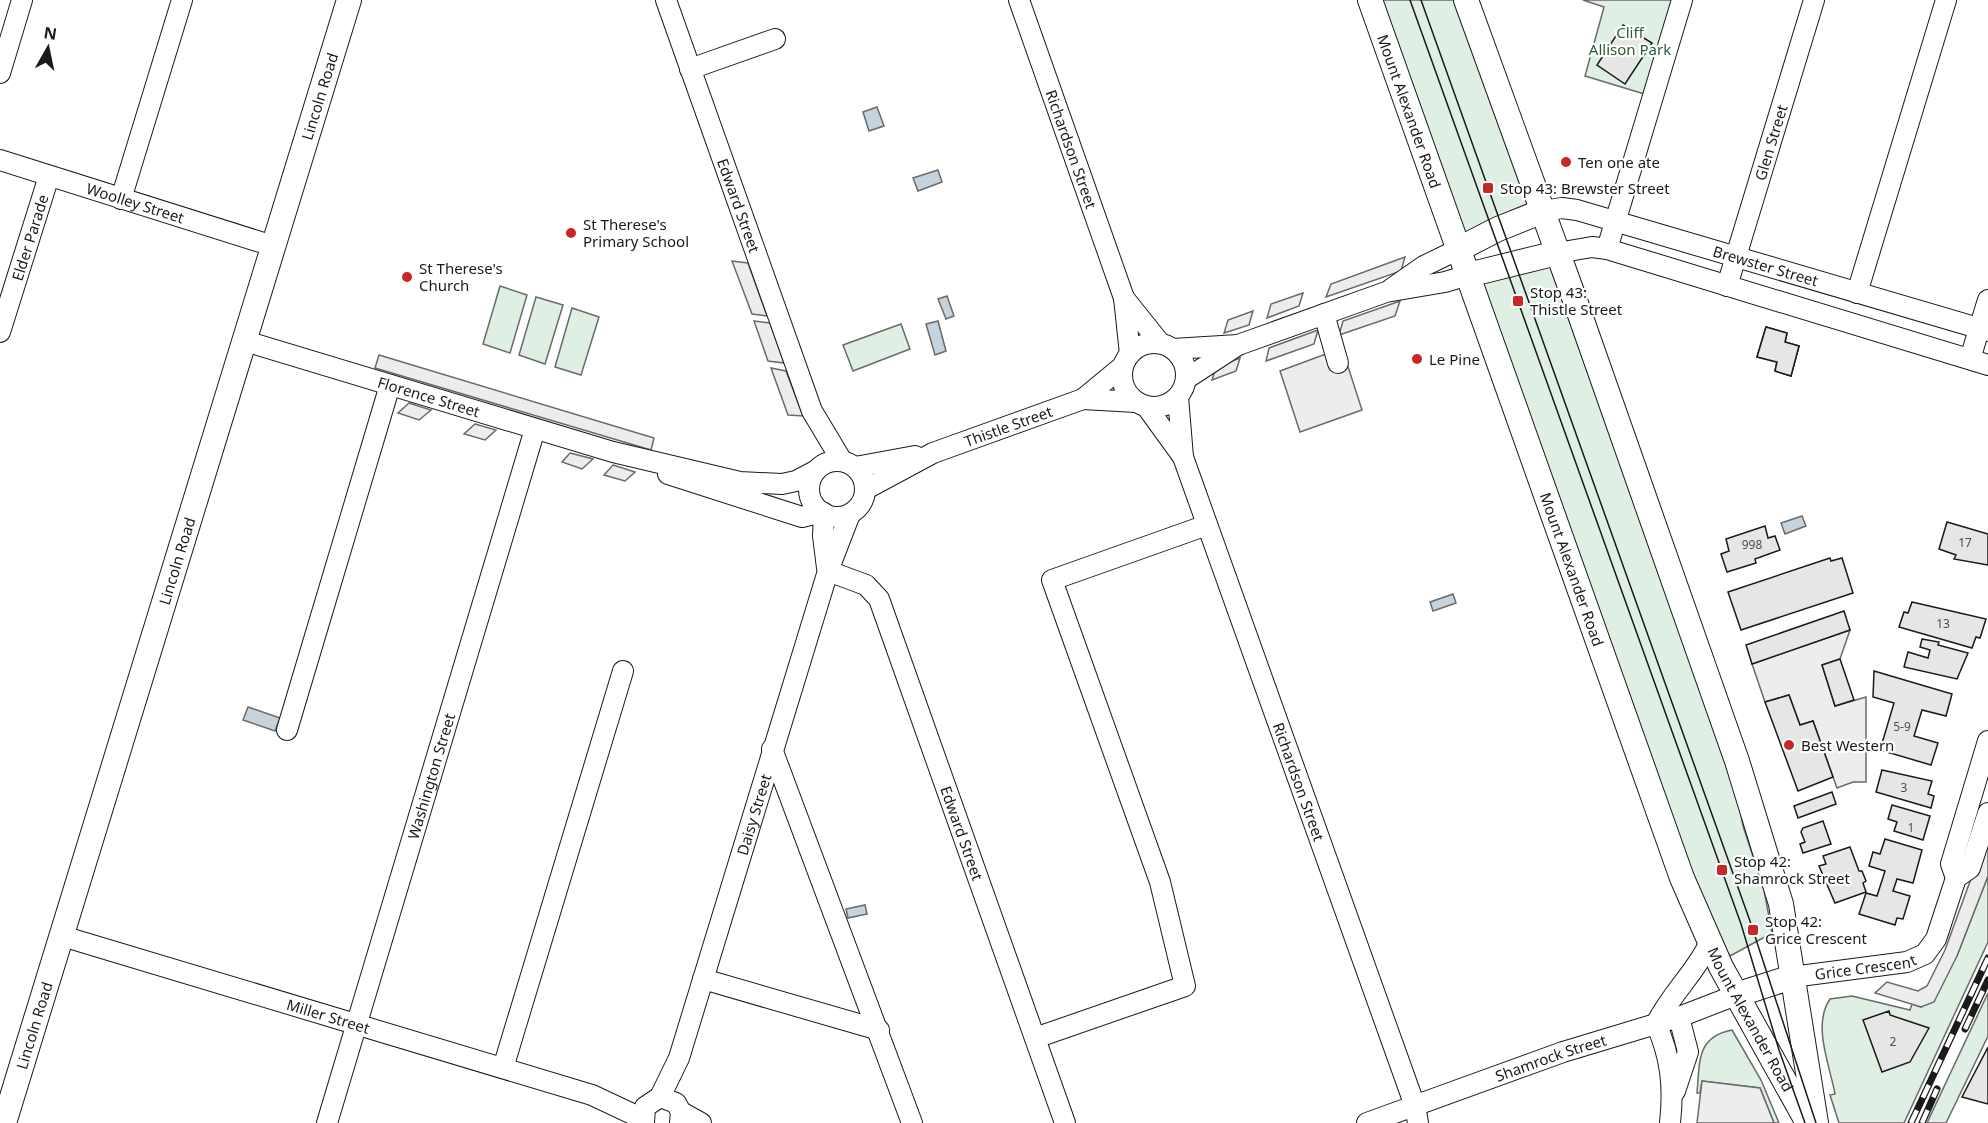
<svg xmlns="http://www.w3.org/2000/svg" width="1988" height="1123" font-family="'Noto Sans',sans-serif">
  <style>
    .green { fill: #e0efe3; stroke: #6a6a6a; stroke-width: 1.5 }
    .parking { fill: #ededed; stroke: #6a6a6a; stroke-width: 1.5 }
    .water { fill: #c6d2dc; stroke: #6a6a6a; stroke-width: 1.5 }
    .building { fill: #e6e6e6; stroke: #1a1a1a; stroke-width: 1.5 }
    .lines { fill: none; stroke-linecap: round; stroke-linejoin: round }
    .minor-casing { stroke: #1a1a1a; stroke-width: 22 }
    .major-casing { stroke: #1a1a1a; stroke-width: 26 }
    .minor { stroke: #fff; stroke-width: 20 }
    .major { stroke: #fff; stroke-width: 24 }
    .tram { stroke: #1a1a1a; stroke-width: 1.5 }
    .rail-casing { stroke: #1a1a1a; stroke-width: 7 }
    .rail { stroke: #fff; stroke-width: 4.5; stroke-dasharray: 14; stroke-linecap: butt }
    .poi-dot { fill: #c62828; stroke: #fff; stroke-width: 2 }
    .labels { text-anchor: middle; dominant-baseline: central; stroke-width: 4.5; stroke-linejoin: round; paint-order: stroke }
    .number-label { font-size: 12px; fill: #4d4d4d }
    .park-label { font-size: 15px; fill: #2b5a34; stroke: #fff }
    .street-label { font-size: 15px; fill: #1a1a1a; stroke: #fff }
    .poi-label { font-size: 15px; fill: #1a1a1a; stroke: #fff; text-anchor: start }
  </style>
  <rect width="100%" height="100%" fill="#fff"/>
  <g class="green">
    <path d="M1380,0H1454L1528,206L1464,236Z"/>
    <path d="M1583,0H1679L1651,96L1585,76L1604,7Z"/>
    <path d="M1550,266L1736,789L1743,826L1764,890L1772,933L1730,956L1722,947L1703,907L1481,284Z"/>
    <path d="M500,286L527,295L510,353L483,344Z"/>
    <path d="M536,297L563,305L545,364L519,355Z"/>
    <path d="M572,308L599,317L581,375L555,367Z"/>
    <path d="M901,324L910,349L853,371L843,345Z"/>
    <path d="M1988,876V942L1904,1123H1839L1830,1095L1835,1094C1830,1066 1812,1025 1830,999L1852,996L1910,1010L1912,1004L1921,1007L1957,956Z"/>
    <path d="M1988,993V1036L1946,1123H1927Z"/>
    <path d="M1732,1030L1761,1080L1779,1123H1774L1760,1088L1702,1081L1700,1093H1697C1700,1062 1696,1037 1732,1030Z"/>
  </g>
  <g class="parking">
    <path d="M1405,257L1401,271L1326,297L1331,284Z"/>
    <path d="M732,261L748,263L767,316L752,314Z"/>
    <path d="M1303,293L1299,306L1267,318L1271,304Z"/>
    <path d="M1400,301L1395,316L1339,335L1343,321Z"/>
    <path d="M1253,311L1249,325L1224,333L1228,320Z"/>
    <path d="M754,321L770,323L784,363L768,361Z"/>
    <path d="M1318,330L1314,344L1266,361L1269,348Z"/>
    <path d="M1342,348L1362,410L1300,432L1280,371Z"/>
    <path d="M379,355L654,438L651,450L375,368Z"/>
    <path d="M1240,358L1236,371L1212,380L1216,367Z"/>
    <path d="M771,368L786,371L803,416L788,415Z"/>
    <path d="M409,403L431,410L419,420L398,413Z"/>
    <path d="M475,424L496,430L485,440L464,434Z"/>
    <path d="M570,453L593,459L582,469L562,462Z"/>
    <path d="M613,465L635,472L625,481L604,475Z"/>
    <path d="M1850,630L1840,659L1822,665L1835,706L1866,697V782H1853L1837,788L1813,721L1800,725L1789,695L1765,702L1752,664Z"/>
    <path d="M1988,832V876L1957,956L1934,1002L1921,1007L1875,993L1887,982L1918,991L1927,986L1945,950Z"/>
    <path d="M1702,1081L1760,1088L1774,1123H1697Z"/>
  </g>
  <g class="water">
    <path d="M877,107L884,126L869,131L863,112Z"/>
    <path d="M938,170L942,182L918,191L913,178Z"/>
    <path d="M947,296L954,316L946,319L938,299Z"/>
    <path d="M938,321L946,351L935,355L926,324Z"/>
    <path d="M1802,516L1806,526L1785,534L1781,523Z"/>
    <path d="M1453,594L1456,603L1433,611L1430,602Z"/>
    <path d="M248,707L280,718L275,731L243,720Z"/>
    <path d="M865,905L867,914L848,918L846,909Z"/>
  </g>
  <g class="building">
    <path d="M1623,25L1652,43L1625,84L1597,65Z"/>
    <path d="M1766,327L1787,333L1785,342L1799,346L1791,376L1775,371L1777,362L1757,357Z"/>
    <path d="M1766,327L1787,333L1785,342L1799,346L1791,376L1775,371L1777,362L1757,357Z"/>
    <path d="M1947,522L1988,534V565L1954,559L1956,555L1939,549Z"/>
    <path d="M1765,526L1768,538L1775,536L1780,550L1755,559L1756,563L1727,572L1721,554L1729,551L1726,539Z"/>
    <path d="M1830,558L1831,561L1842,558L1853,593L1741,630L1728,592Z"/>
    <path d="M1912,602L1986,619L1980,638L1976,637L1972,648L1899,627L1904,612L1908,613Z"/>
    <path d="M1844,611L1850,630L1752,664L1746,645Z"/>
    <path d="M1922,639L1939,642L1938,645L1968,653L1957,679L1904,667L1908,652L1928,658L1930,650L1920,647Z"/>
    <path d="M1840,659L1854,700L1835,706L1822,665Z"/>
    <path d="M1874,671L1952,694L1946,716L1922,710L1914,736L1938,743L1931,765L1880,750L1894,703L1873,697Z"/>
    <path d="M1789,695L1800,725L1813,721L1833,777L1798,791L1765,702Z"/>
    <path d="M1882,770L1932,781L1928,794L1934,796L1931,808L1876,792Z"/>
    <path d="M1832,792L1836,804L1798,818L1794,806Z"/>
    <path d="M1892,805L1930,816L1923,840L1894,831L1897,822L1888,819Z"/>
    <path d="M1823,821L1831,844L1803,853L1800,844L1805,842L1801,832L1803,828Z"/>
    <path d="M1885,839L1922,850L1913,883L1897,879L1893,891L1910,896L1903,919L1897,918L1895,925L1859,914L1866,893L1877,896L1885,871L1869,866L1873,852L1880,854Z"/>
    <path d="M1850,847L1859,871H1862L1866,881L1863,883L1866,892L1835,903L1819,866L1826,864L1823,856Z"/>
    <path d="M1889,1011L1890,1015L1929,1028L1910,1062L1882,1072L1863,1020Z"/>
    <path d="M1988,1047V1104L1962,1097Z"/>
  </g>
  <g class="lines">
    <defs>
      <g id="minor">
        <path id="s1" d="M666,0L812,411L842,461"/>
        <path id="s2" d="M1019,0L1124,298L1130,354"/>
        <path d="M690,69L775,39"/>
        <path d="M0,73L22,0"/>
        <path id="s3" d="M0,160L273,246"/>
        <path d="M121,199L182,0"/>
        <path id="s4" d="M1543,211L1562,208L1577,210L1988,331"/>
        <path d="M1607,249L1682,0"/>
        <path d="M1557,253L1592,247L1607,249L1988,365"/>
        <path id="s5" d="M1727,286L1814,0"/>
        <path d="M1391,289L1424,266L1459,249"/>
        <path d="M1857,293L1946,0"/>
        <path d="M1124,298L1160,343"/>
        <path d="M1324,314L1338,363"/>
        <path id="s6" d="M0,332L49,176"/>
        <path id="s7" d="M245,341L613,452L740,482L782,484L796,481L815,471"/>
        <circle cx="1154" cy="375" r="32"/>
        <path d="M1173,349L1238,345"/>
        <path d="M1970,359L1988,300"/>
        <path d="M1186,379L1238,345L1386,292L1445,282L1468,275"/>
        <path id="s8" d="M1178,397L1183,457L1415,1106L1418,1123"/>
        <path d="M1083,399L1123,366"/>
        <path d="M1146,406L1183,457"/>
        <circle cx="837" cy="489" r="28"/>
        <path d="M855,467L915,456"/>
        <path d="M668,474L802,517L822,512"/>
        <path id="s9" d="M866,489L933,453L1083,399L1136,402"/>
        <path d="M824,513L823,536L827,568"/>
        <path id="s10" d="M828,571L866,585L879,599L1065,1123"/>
        <path d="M287,730L390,385"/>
        <path d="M772,749L912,1123"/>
        <path d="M1956,878L1951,864L1988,741"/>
        <path id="s11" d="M62,936L592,1095L643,1119"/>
        <path id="s12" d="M1792,977L1907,962L1925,954L1936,939L1956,878L1970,868L1988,813"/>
        <path d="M703,979L879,1030"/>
        <path d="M1656,1024C1671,1057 1674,1087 1670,1123"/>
        <path d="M1656,1024C1671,994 1695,973 1709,944"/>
        <path d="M1035,1038L1185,986L1160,882L1052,580L1207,525"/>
        <path d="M503,1068L623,671"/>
        <path d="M1675,1091L1688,1052L1679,1017"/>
        <path id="s13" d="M660,1097L679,1058L828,571L850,514"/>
        <path d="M681,1112L701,1123"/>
        <path id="s14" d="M327,1123L535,429"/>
        <path d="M644,1123L645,1107L660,1097L676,1103L681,1112L680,1123"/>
        <path id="s15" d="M1367,1123L1563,1052L1679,1017L1736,995"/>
      </g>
      <g id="major">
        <path id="s16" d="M1370,0L1682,878L1721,967L1808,1123"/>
        <path d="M1466,0L1572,292L1737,761L1781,904L1816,1123"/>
        <path d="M1459,249L1498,229L1543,211"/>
        <path d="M1468,275L1557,253"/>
        <path d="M1736,995L1792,977"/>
        <path id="s17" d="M4,1123L349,0"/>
      </g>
    </defs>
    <use href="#minor" class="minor-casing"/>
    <use href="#major" class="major-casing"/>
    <use href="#minor" class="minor"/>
    <use href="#major" class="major"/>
    <g class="tram">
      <path d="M1410,0L1741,924L1779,1050L1805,1123"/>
      <path d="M1421,0L1750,921L1816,1123"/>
    </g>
    <defs>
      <g id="rail">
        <path d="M1965,1029L1988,980"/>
        <path d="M1911,1123L1988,958"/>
        <path d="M1922,1123L1937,1089"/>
      </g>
    </defs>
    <use href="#rail" class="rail-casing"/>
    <use href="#rail" class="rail"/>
  </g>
  <g class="poi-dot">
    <circle cx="1566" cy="162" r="6"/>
    <rect x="1482" y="182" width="12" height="12" rx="3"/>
    <circle cx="571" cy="233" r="6"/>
    <circle cx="407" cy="277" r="6"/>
    <rect x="1512" y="295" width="12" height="12" rx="3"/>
    <circle cx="1417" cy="359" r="6"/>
    <circle cx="1789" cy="745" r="6"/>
    <rect x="1716" y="864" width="12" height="12" rx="3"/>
    <rect x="1747" y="924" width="12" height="12" rx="3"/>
  </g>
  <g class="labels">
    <g class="number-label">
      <text x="1965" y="542">17</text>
      <text x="1752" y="544">998</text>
      <text x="1943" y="623">13</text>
      <text x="1902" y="726">5-9</text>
      <text x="1904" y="787">3</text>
      <text x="1911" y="827">1</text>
      <text x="1893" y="1041">2</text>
    </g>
    <g class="park-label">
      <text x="1630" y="32">Cliff<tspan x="1630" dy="17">Allison Park</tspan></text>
    </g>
    <g class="street-label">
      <text stroke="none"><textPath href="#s17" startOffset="1074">Lincoln Road</textPath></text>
      <text stroke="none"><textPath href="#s16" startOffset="118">Mount Alexander Road</textPath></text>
      <text stroke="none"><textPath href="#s5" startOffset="150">Glen Street</textPath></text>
      <text stroke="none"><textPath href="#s2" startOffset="158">Richardson Street</textPath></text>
      <text stroke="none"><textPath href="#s3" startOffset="142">Woolley Street</textPath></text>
      <text stroke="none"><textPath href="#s1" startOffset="218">Edward Street</textPath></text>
      <text stroke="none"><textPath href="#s6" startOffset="99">Elder Parade</textPath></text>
      <text stroke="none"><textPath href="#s4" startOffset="231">Brewster Street</textPath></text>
      <text stroke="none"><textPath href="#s7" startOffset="192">Florence Street</textPath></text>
      <text stroke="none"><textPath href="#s9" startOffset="156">Thistle Street</textPath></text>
      <text stroke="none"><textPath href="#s17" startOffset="588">Lincoln Road</textPath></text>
      <text stroke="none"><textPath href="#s16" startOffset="604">Mount Alexander Road</textPath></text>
      <text stroke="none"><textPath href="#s14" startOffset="362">Washington Street</textPath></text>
      <text stroke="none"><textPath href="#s8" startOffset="405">Richardson Street</textPath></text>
      <text stroke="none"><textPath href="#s13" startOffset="298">Daisy Street</textPath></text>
      <text stroke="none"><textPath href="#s10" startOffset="308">Edward Street</textPath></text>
      <text stroke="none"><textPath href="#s12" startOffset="74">Grice Crescent</textPath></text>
      <text stroke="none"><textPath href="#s11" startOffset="278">Miller Street</textPath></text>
      <text stroke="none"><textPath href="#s16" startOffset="1089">Mount Alexander Road</textPath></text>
      <text stroke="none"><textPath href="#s17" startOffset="102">Lincoln Road</textPath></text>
      <text stroke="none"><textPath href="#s15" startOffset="195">Shamrock Street</textPath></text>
    </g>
    <g class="poi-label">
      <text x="1578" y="162">Ten one ate</text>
      <text x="1500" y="188">Stop 43: Brewster Street</text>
      <text x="583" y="224">St Therese's<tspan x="583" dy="17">Primary School</tspan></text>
      <text x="419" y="268">St Therese's<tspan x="419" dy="17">Church</tspan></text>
      <text x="1530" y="292">Stop 43:<tspan x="1530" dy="17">Thistle Street</tspan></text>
      <text x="1429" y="359">Le Pine</text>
      <text x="1801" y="745">Best Western</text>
      <text x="1734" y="861">Stop 42:<tspan x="1734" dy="17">Shamrock Street</tspan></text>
      <text x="1765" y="921">Stop 42:<tspan x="1765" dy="17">Grice Crescent</tspan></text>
    </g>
  </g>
  <g transform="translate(48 48) rotate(9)" stroke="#ffffff" stroke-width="4.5" paint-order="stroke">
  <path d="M0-4.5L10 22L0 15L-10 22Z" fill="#1a1a1a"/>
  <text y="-9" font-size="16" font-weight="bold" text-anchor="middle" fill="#1a1a1a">N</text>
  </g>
</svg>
